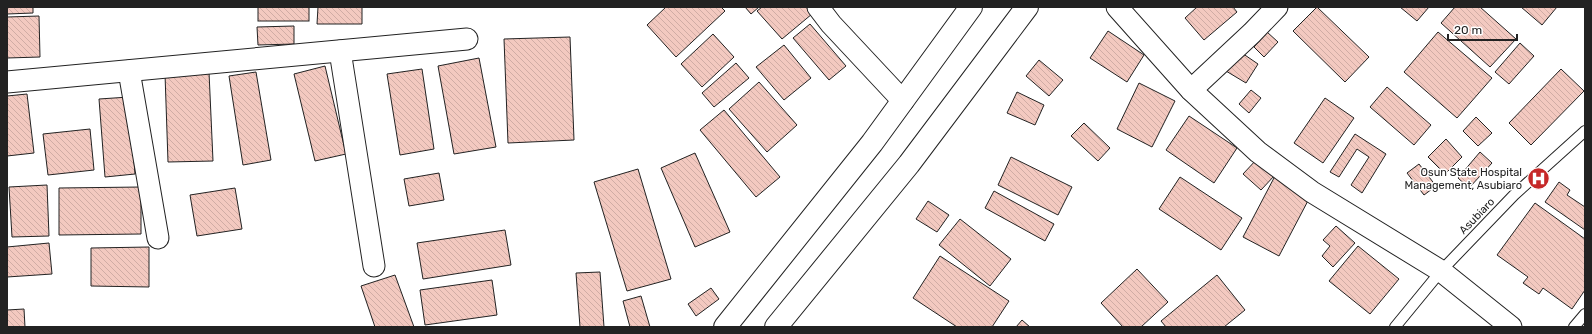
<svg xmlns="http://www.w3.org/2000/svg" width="1592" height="334" font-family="Rubik,sans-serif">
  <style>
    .building { fill: url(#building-back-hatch); stroke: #222 }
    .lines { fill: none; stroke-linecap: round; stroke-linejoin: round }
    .service-casing { stroke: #222; stroke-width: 12 }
    .minor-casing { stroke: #222; stroke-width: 23 }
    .primary-casing { stroke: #222; stroke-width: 24 }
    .service { stroke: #fff; stroke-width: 10 }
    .minor { stroke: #fff; stroke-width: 21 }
    .primary { stroke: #fff; stroke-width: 22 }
    .labels { text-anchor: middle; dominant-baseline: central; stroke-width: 3; stroke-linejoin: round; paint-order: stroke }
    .poi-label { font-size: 11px; fill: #222; stroke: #fff; text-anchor: end }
    .street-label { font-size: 11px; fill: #222; stroke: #fff }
  </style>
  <defs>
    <pattern id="building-back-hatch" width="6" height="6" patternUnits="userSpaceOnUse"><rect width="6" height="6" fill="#f3c9c0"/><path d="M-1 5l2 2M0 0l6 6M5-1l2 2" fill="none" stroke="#d0aca5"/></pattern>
  </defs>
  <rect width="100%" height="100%" fill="#fff"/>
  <g class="building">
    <path d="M7,7H33V13L7,14Z"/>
    <rect x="258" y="7" width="51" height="14"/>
    <path d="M318,7H362V24H317Z"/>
    <path d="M666,7H721L725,11L676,57L647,25Z"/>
    <path d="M745,7H759L751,14Z"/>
    <path d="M762,7H806L812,14L782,39L757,11Z"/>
    <path d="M1197,7H1233L1237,12L1204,40L1185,18Z"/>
    <path d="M1317,7L1369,57L1345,82L1293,31Z"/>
    <path d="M1400,7H1429L1417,21Z"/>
    <path d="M1455,7H1480L1516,39L1490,67L1441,23Z"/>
    <path d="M1521,7H1557L1542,25Z"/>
    <path d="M39,16L40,57L7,58V17Z"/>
    <path d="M810,24L846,66L829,80L793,38Z"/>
    <path d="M294,26V44L258,45L257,27Z"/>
    <path d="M1108,31L1144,55L1127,82L1090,58Z"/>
    <path d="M1267,32L1278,42L1264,57L1254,47Z"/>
    <path d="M1438,32L1492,78L1457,118L1404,72Z"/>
    <path d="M713,34L734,57L702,87L681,64Z"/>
    <path d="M570,37L574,140L508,143L504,39Z"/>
    <path d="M1520,43L1534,56L1509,84L1495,72Z"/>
    <path d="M784,45L811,78L784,100L756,67Z"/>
    <path d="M1239,51L1258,64L1246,83L1226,71Z"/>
    <path d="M479,58L496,147L454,154L438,66Z"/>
    <path d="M1039,60L1063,80L1049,96L1026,76Z"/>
    <path d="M736,63L749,78L714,107L702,93Z"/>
    <path d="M325,66L346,154L315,161L294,74Z"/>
    <path d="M422,69L434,149L400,155L387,74Z"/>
    <path d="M1561,69L1584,91L1531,145L1509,123Z"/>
    <path d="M209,72L213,161L168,162L165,74Z"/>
    <path d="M256,72L271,160L243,165L229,76Z"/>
    <path d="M759,82L797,125L767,152L729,109Z"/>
    <path d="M1139,83L1175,101L1152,147L1117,129Z"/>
    <path d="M1387,87L1431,125L1414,145L1370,107Z"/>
    <path d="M1251,90L1261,98L1249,113L1239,104Z"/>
    <path d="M1017,92L1044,105L1035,125L1007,113Z"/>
    <path d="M27,94L34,153L7,156V96Z"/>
    <path d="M129,97L135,174L105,177L99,99Z"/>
    <path d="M1325,98L1354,118L1323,163L1294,143Z"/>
    <path d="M724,110L780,177L756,197L700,130Z"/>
    <path d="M1189,116L1237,148L1214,183L1166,150Z"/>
    <path d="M1476,117L1492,133L1478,146L1463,131Z"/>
    <path d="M1084,123L1110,148L1098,161L1071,136Z"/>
    <path d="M90,129L94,170L48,175L43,134Z"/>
    <path d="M1355,134L1386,154L1362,193L1351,185L1369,157L1357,149L1339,177L1330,172Z"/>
    <path d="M1446,139L1462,157L1445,174L1428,157Z"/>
    <path d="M1480,152L1492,163L1469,188L1458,178Z"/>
    <path d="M695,153L730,232L695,247L661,168Z"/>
    <path d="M1011,157L1072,187L1058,215L998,185Z"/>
    <path d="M1257,159L1275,175L1261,190L1243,174Z"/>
    <path d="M1419,164L1436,186L1424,195L1407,173Z"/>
    <path d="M638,169L671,279L627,291L594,182Z"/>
    <path d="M439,173L444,200L409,206L404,179Z"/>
    <path d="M1275,176L1311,195L1279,256L1243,237Z"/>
    <path d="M1180,177L1242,218L1221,250L1159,209Z"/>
    <path d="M1559,182L1570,190L1567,195L1585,207V230L1545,202Z"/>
    <path d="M47,185L49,236L12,237L9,187Z"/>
    <path d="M141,187V234L59,235V188Z"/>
    <path d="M235,188L242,229L197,236L190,195Z"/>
    <path d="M994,191L1054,224L1045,241L985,208Z"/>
    <path d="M928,201L949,215L937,232L916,219Z"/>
    <path d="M1535,203L1585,239V290L1572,309L1543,288L1539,294L1523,283L1528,277L1497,255Z"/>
    <path d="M960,219L1011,259L990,286L939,245Z"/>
    <path d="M1336,226L1355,243L1333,267L1322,256L1330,246L1323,240Z"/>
    <path d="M505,230L511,265L423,279L417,243Z"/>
    <path d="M49,243L52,274L7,277V247Z"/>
    <path d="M1358,246L1399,279L1370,314L1329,281Z"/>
    <path d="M149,247V287L91,286V248Z"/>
    <path d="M940,256L1009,301L992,327H957L913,298Z"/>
    <path d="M1137,269L1168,302L1141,327H1123L1101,303Z"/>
    <path d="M600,272L604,327H580L576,273Z"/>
    <path d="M395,275L414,327H375L361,286Z"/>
    <path d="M1217,275L1245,310L1224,327H1166L1161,321Z"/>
    <path d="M492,280L497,315L425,325L420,290Z"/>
    <path d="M711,288L719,299L696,316L688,304Z"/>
    <path d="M641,296L650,327H630L623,301Z"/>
    <path d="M24,309L25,327H7V310Z"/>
    <path d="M1022,320L1030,327H1016Z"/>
  </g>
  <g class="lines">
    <defs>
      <g id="service">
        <path d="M1395,327L1441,271L1514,195L1585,131"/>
        <path d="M1574,327L1585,314"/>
      </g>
      <g id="minor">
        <path d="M818,7L831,24L903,101"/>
        <path d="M1117,7L1191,90L1258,152L1312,192L1441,271L1511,327"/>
        <path d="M340,51L374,266"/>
        <path d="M129,71L158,238"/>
        <path d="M7,82L467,39"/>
        <path d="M1191,90L1252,33L1277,7"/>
      </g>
      <g id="primary">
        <path d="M725,327L872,143L971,7"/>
        <path d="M776,327L909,164L1027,7"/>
      </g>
    </defs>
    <use href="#service" class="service-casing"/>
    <use href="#minor" class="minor-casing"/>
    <use href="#primary" class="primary-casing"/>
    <use href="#service" class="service"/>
    <use href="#minor" class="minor"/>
    <use href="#primary" class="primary"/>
  </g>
  <defs>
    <symbol id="hospital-disc" viewBox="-11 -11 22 22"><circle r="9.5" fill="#c62828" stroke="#fff"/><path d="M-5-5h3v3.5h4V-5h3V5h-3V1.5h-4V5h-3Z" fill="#fff"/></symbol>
  </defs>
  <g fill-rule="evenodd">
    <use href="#hospital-disc" x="1526" y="166" width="25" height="25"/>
  </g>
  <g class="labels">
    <g class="poi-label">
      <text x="1522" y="172">Osun State Hospital<tspan x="1522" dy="13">Management, Asubiaro</tspan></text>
    </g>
    <g class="street-label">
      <text transform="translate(1477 216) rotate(-46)">Asubiaro</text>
    </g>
  </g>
  <rect width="1592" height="334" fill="none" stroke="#222222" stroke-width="16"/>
  <path d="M1448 34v6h69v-6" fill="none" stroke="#222222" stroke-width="2"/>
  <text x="1454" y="34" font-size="12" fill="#222222" stroke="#ffffff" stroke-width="3" paint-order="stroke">20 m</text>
</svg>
